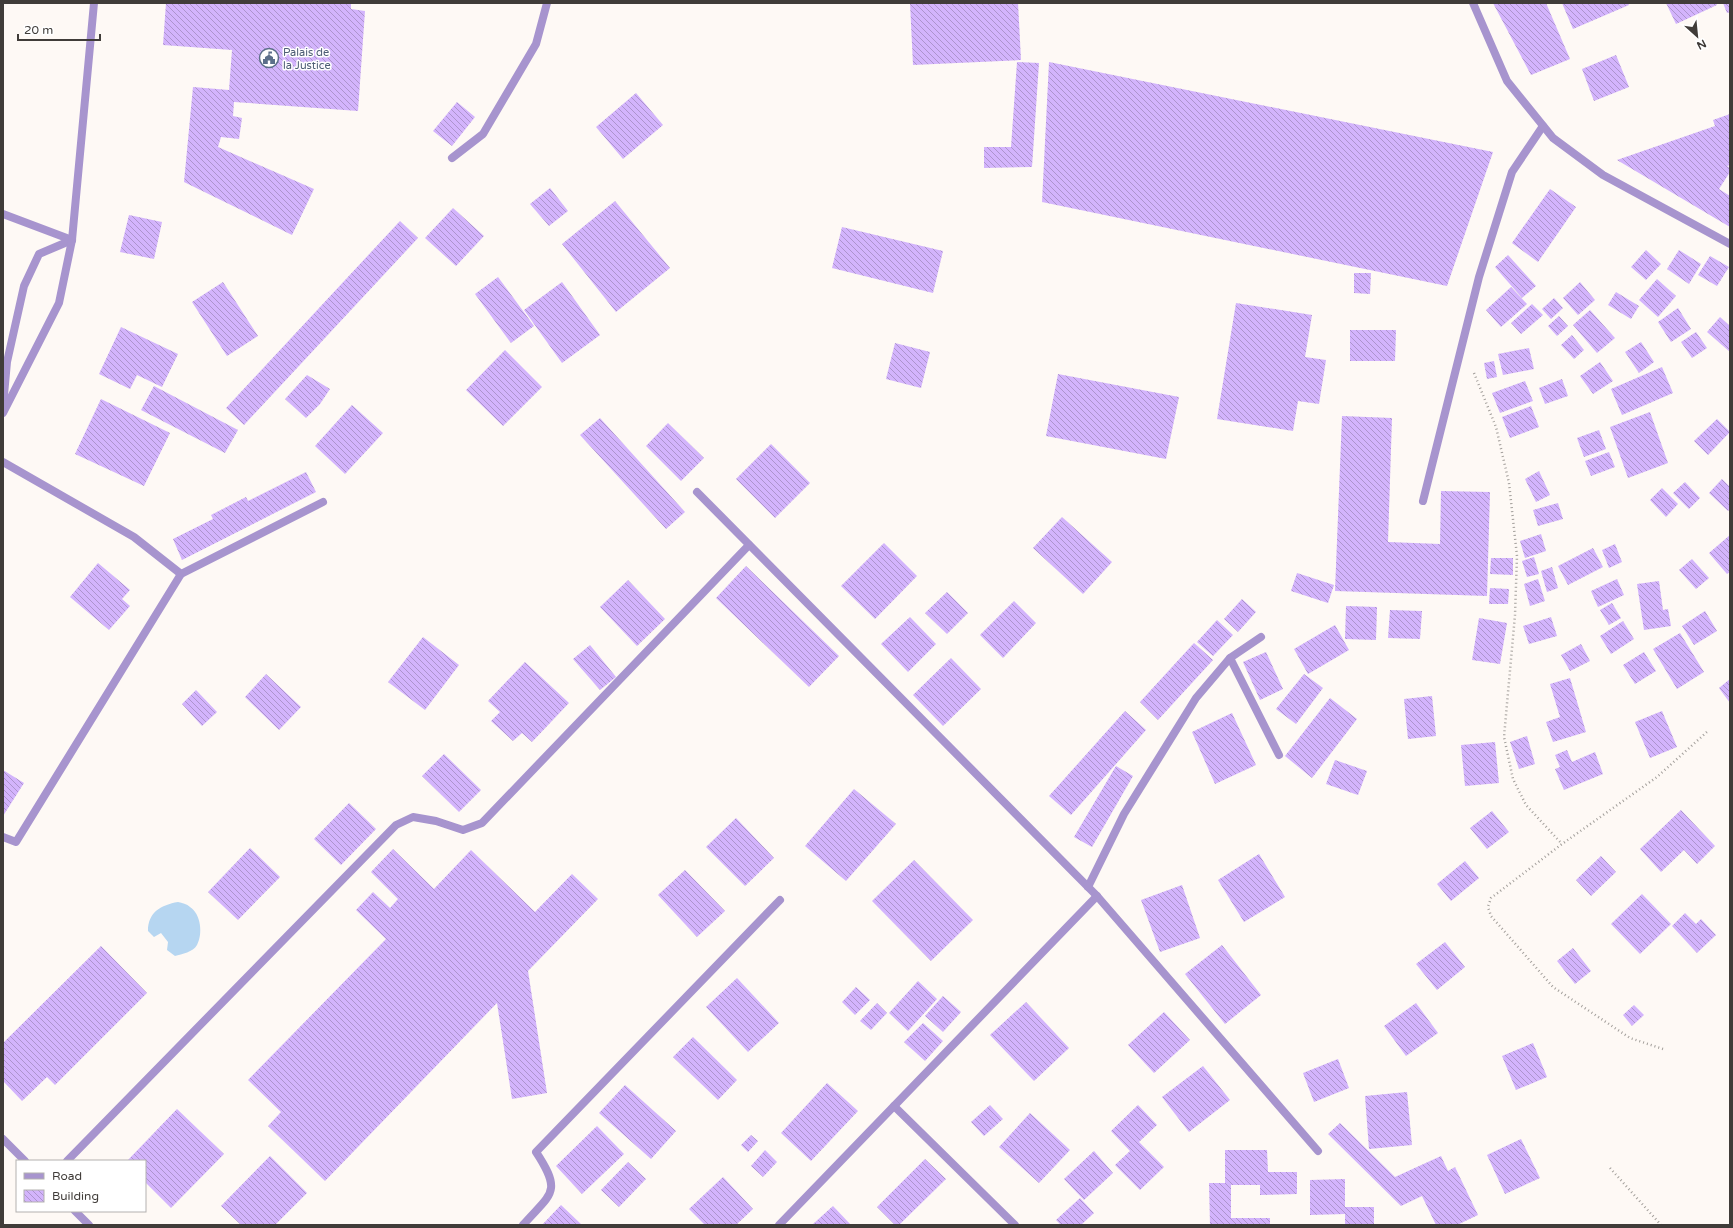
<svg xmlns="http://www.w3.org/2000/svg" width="1733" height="1228" font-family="'Varela Round',sans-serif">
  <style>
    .water { fill: #b6d6f1 }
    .building { fill: url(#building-back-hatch) }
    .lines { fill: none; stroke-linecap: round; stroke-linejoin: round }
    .path { stroke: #a39f9b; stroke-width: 2.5; stroke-dasharray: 1 3; stroke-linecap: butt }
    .service { stroke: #a794ce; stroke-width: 8 }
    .minor { stroke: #a794ce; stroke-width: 8 }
    .tertiary { stroke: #a794ce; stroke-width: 8 }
    .labels { text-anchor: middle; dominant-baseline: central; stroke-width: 3; stroke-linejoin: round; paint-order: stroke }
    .service-label { font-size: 11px; fill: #4e5e75; stroke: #fff; text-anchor: start }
  </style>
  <defs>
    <pattern id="building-back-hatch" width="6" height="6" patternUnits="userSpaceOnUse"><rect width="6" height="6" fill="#d3b4fc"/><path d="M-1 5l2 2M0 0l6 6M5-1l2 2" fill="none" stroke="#ad94cd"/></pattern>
  </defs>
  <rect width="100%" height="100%" fill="#fef9f5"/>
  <path class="water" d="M178,902C182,903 187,904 190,907C201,914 203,934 197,945C193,952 182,954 175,956L167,950L168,942L161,933L154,937L148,931C148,912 161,905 178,902Z"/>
  <g class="building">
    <path d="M166,3H351V9L365,11L358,111L234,102L233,116L242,118L239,139L221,137L218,147L314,189L292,235L184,182L193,87L229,90L232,50L163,45Z"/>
    <path d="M910,3H1018L1021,60L913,65Z"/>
    <path d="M1493,3H1546L1570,59L1531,75Z"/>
    <path d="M1562,3H1628L1629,5L1573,29Z"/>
    <path d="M1666,3H1716L1717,5L1676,24Z"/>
    <path d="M1723,3H1730V12L1727,13Z"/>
    <path d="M1616,55L1629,87L1594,101L1582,69Z"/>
    <path d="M1017,62L1039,63L1032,167L984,168V147H1011Z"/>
    <path d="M1049,62L1493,152L1447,286L1042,202Z"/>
    <path d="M636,93L663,125L623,159L596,127Z"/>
    <path d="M457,102L475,117L452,146L433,131Z"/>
    <path d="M1730,114V165L1727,166L1730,168V172L1719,189L1730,196V227L1617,160L1715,126L1713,120Z"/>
    <path d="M550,188L568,211L549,226L530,204Z"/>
    <path d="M1550,189L1576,207L1538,262L1512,243Z"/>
    <path d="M615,201L670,268L616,312L562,244Z"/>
    <path d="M453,208L484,236L456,266L425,238Z"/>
    <path d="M129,215L162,222L154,259L120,252Z"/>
    <path d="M400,221L418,238L244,425L226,408Z"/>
    <path d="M842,227L943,251L933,293L832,268Z"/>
    <path d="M1646,250L1661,264L1646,280L1631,267Z"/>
    <path d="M1679,250L1701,264L1689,284L1667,269Z"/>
    <path d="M1508,255L1536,286L1522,298L1495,267Z"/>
    <path d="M1710,256L1729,267L1717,286L1698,275Z"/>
    <path d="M1354,273H1371L1370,294L1354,293Z"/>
    <path d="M498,277L534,326L511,343L475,294Z"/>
    <path d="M1657,279L1676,296L1658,317L1639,300Z"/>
    <path d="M223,282L258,336L227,356L192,302Z"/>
    <path d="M562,282L600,335L562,363L524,310Z"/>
    <path d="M1580,282L1595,300L1578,315L1563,298Z"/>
    <path d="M1511,287L1527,304L1501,327L1486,310Z"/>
    <path d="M1616,292L1639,306L1631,319L1608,305Z"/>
    <path d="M1554,298L1563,308L1551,319L1542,309Z"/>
    <path d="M1236,303L1312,315L1305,357L1326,360L1319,404L1298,401L1293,431L1217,419Z"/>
    <path d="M1532,304L1543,315L1521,334L1511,323Z"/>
    <path d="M1678,308L1691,329L1671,342L1658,322Z"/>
    <path d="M1590,310L1615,338L1597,353L1573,325Z"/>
    <path d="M1559,316L1568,326L1557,336L1548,326Z"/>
    <path d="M1720,317L1730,326V352L1707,332Z"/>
    <path d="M121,327L178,354L162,387L137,375L130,389L99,374Z"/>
    <path d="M1350,330H1396L1395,361H1350Z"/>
    <path d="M1696,332L1707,348L1692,358L1681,342Z"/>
    <path d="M1572,335L1584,350L1574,359L1561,345Z"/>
    <path d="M1641,342L1654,362L1639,373L1625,352Z"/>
    <path d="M895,343L930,352L921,388L886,379Z"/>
    <path d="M1529,348L1534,369L1503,375L1498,354Z"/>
    <path d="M505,350L542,387L503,426L466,390Z"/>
    <path d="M1494,361L1497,377L1487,379L1484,363Z"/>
    <path d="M1600,362L1613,381L1593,394L1580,376Z"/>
    <path d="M1662,367L1673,393L1622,415L1611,389Z"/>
    <path d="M1058,374L1179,397L1166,459L1046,436Z"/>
    <path d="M307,375L330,389L320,404L306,418L285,399Z"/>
    <path d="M1562,379L1568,396L1545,404L1539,388Z"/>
    <path d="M1525,381L1533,401L1500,413L1492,393Z"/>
    <path d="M154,386L238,430L225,453L141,410Z"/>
    <path d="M101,399L170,433L144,486L75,454Z"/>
    <path d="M352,405L383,433L345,474L315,446Z"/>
    <path d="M1531,406L1539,427L1510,438L1502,417Z"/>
    <path d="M1650,412L1668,463L1628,478L1610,427Z"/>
    <path d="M1342,416L1392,418L1388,542L1440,544L1441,491L1490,492L1487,596L1335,591Z"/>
    <path d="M600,418L685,512L666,529L580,435Z"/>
    <path d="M1717,419L1730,432L1708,455L1694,441Z"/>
    <path d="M668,423L704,458L681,481L646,446Z"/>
    <path d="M1599,430L1606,449L1584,457L1577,438Z"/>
    <path d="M771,444L810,483L775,518L736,479Z"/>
    <path d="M1609,452L1615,467L1591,476L1585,461Z"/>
    <path d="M1539,471L1550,495L1536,502L1525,479Z"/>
    <path d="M306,472L316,492L182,560L173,539L213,519L211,515L246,497L248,501Z"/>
    <path d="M1722,479L1730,487V509L1728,511L1709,493Z"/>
    <path d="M1685,482L1700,498L1689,509L1673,493Z"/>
    <path d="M1662,488L1678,504L1666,517L1650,500Z"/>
    <path d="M1558,503L1563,519L1538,526L1533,510Z"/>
    <path d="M1062,517L1112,562L1083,594L1033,548Z"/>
    <path d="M1541,534L1546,551L1525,558L1520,541Z"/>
    <path d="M1730,535V572L1727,574L1709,553Z"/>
    <path d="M884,543L917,576L875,619L841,586Z"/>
    <path d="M1615,544L1622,562L1609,568L1602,550Z"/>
    <path d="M1593,548L1603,567L1568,585L1558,566Z"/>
    <path d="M1534,557L1539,574L1527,577L1522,561Z"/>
    <path d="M1491,558H1513V575L1490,574Z"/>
    <path d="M1692,559L1709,578L1696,589L1679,570Z"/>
    <path d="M98,563L130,590L122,599L130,606L109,630L70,597Z"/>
    <path d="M746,566L839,656L809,687L716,598Z"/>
    <path d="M1552,567L1558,588L1547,592L1541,571Z"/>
    <path d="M1297,573L1334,585L1328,603L1291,591Z"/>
    <path d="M1538,579L1545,601L1530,606L1524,584Z"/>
    <path d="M1617,579L1624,595L1598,607L1591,591Z"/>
    <path d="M628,580L665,619L637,646L600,607Z"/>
    <path d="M1659,581L1663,610L1668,609L1671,626L1644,630L1637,584Z"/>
    <path d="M1490,588L1509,589L1508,604H1489Z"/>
    <path d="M947,592L968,613L947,634L925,613Z"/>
    <path d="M1242,599L1256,612L1238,632L1224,619Z"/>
    <path d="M1014,601L1036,623L1003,658L980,635Z"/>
    <path d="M1612,603L1621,618L1609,625L1600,610Z"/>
    <path d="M1346,606L1377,607L1376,640L1345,639Z"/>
    <path d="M1390,610L1422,611L1420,639L1388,638Z"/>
    <path d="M1705,611L1717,631L1694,645L1682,626Z"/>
    <path d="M910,617L936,644L908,672L881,644Z"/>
    <path d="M1551,617L1557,636L1529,644L1523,626Z"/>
    <path d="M1479,618L1507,623L1500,664L1472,660Z"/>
    <path d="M1217,620L1233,635L1213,656L1197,642Z"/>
    <path d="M1623,621L1634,639L1611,654L1600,636Z"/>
    <path d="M1335,625L1349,650L1308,674L1294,649Z"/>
    <path d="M1680,633L1704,672L1677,689L1653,649Z"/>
    <path d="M423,637L459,665L425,710L388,682Z"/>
    <path d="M1194,643L1213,660L1158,720L1140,702Z"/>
    <path d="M1581,644L1590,661L1570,671L1561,655Z"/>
    <path d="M590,645L616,677L600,690L573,659Z"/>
    <path d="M1266,652L1283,689L1260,700L1243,662Z"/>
    <path d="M1644,652L1656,671L1635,684L1623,665Z"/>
    <path d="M951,658L981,689L943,726L913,695Z"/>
    <path d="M525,662L569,703L532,742L522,733L513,741L491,721L500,712L488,701Z"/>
    <path d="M266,674L301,707L279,730L245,697Z"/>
    <path d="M1304,674L1323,688L1296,724L1276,709Z"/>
    <path d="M1570,678L1586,732L1553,742L1546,722L1560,717L1550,684Z"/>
    <path d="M1730,679V703L1719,688Z"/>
    <path d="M196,690L217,712L202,726L182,704Z"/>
    <path d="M1432,696L1436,736L1408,739L1404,699Z"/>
    <path d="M1330,698L1357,719L1312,778L1285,756Z"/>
    <path d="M1125,711L1146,730L1071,815L1049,796Z"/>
    <path d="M1662,711L1677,747L1650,758L1635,722Z"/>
    <path d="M1232,713L1256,765L1215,784L1192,732Z"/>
    <path d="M1527,736L1535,764L1519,769L1510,742Z"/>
    <path d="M1495,742L1499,783L1465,786L1461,745Z"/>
    <path d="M1567,750L1572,762L1595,752L1603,774L1564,790L1555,769L1560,767L1555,755Z"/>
    <path d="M444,754L481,790L459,812L422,776Z"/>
    <path d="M1335,760L1367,771L1358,795L1326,784Z"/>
    <path d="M1116,766L1133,776L1092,847L1074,837Z"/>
    <path d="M3,770L24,783L3,816Z"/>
    <path d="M854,789L896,824L846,881L805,846Z"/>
    <path d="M349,803L376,829L341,865L314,839Z"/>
    <path d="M1681,810L1715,846L1697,864L1684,850L1661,872L1640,849Z"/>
    <path d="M1492,811L1509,832L1487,849L1470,828Z"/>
    <path d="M736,818L774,858L745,886L706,847Z"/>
    <path d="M250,848L280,877L238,920L208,892Z"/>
    <path d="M393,849L434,889L471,850L535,912L572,874L598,899L528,971L547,1093L512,1099L497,1003L325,1181L268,1126L281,1112L248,1080L386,939L356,910L373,892L390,908L398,899L371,872Z"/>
    <path d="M1259,854L1285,897L1244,922L1218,880Z"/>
    <path d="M1601,856L1616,872L1591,896L1576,880Z"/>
    <path d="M914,860L973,920L931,961L872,901Z"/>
    <path d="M1465,861L1479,878L1451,901L1437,884Z"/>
    <path d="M685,870L725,911L697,937L658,895Z"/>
    <path d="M1182,885L1200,938L1160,952L1141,900Z"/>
    <path d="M1642,894L1671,924L1640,954L1611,924Z"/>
    <path d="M1685,913L1696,924L1701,919L1716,935L1697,953L1672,926Z"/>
    <path d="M1445,942L1465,967L1437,990L1416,964Z"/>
    <path d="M1222,945L1261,995L1225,1024L1185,974Z"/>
    <path d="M101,946L147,993L55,1085L47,1077L22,1101L3,1081V1043Z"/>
    <path d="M1573,948L1591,971L1575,984L1557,961Z"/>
    <path d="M737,978L779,1023L748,1052L706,1007Z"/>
    <path d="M918,981L937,999L908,1031L889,1013Z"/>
    <path d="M856,987L870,1000L855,1015L842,1002Z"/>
    <path d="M943,996L961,1012L943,1032L925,1016Z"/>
    <path d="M1026,1002L1069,1048L1034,1081L990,1035Z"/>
    <path d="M877,1003L887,1013L871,1030L860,1021Z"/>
    <path d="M1416,1003L1438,1033L1406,1056L1384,1026Z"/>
    <path d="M1634,1005L1644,1015L1632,1026L1623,1015Z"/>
    <path d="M1164,1012L1190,1040L1154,1073L1128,1045Z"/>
    <path d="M923,1023L943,1041L925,1061L904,1042Z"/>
    <path d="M693,1037L737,1080L718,1100L673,1057Z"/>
    <path d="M1533,1043L1547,1077L1516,1090L1502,1056Z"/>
    <path d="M1338,1059L1349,1088L1314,1102L1303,1073Z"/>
    <path d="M1203,1066L1230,1100L1189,1132L1162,1097Z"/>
    <path d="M827,1083L858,1111L811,1161L781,1133Z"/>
    <path d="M625,1085L676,1131L651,1159L599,1113Z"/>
    <path d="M1407,1092L1412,1145L1369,1149L1365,1096Z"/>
    <path d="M990,1105L1003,1119L984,1136L971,1122Z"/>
    <path d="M1138,1105L1157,1125L1139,1142L1164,1167L1140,1190L1115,1165L1130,1151L1111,1131Z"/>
    <path d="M177,1109L224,1154L171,1208L145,1182V1161H127Z"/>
    <path d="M1030,1113L1070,1150L1039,1183L999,1147Z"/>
    <path d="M1340,1123L1395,1177L1441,1156L1448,1171L1455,1167L1478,1215L1457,1225H1436L1422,1196L1401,1206L1328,1134Z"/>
    <path d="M597,1126L624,1154L582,1194L556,1166Z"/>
    <path d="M751,1135L758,1141L748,1152L741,1145Z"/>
    <path d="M1521,1139L1540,1178L1505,1194L1487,1155Z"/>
    <path d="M765,1150L777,1162L763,1177L751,1166Z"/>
    <path d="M1225,1150H1267L1268,1172H1297V1194L1260,1195V1185H1231V1218H1270V1225H1210L1209,1183H1225Z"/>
    <path d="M1094,1151L1113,1173L1084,1200L1064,1179Z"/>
    <path d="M270,1156L307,1193L275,1225H241L221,1206Z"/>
    <path d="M925,1159L946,1179L899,1225H895L877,1207Z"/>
    <path d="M628,1162L646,1179L619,1207L601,1190Z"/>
    <path d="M723,1177L753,1209L736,1225H705L689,1209Z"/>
    <path d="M1345,1179V1207H1374V1225H1345V1214L1310,1215V1180Z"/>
    <path d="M1080,1198L1094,1213L1081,1225H1061L1056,1220Z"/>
    <path d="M561,1205L582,1225H542Z"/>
    <path d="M833,1206L851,1225H814L813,1224Z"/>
  </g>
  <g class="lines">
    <g class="path">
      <path d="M1474,373L1496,427L1509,483L1517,556L1515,615L1504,737L1513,779L1526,805L1562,844"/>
      <path d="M1663,1049L1630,1038L1553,987L1491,916L1488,907L1491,898L1562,844L1657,777L1708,731"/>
      <path d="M1610,1168L1661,1225"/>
    </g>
    <g class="service">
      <path d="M1423,501L1479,277L1512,172L1543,126"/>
      <path d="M1230,658L1279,755"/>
      <path d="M1088,887L1124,814L1196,698L1230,658L1261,637"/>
    </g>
    <g class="minor">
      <path d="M452,158L483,134L536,44L547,3"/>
      <path d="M3,214L72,240"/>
      <path d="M3,462L134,537L181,574"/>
      <path d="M697,492L1097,896L1318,1151"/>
      <path d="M3,837L16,842L181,574L323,502"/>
      <path d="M894,1106L1015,1225"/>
      <path d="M67,1161L396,825L413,817L436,821L463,830L482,823L749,545"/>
      <path d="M523,1225C551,1193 563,1193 536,1152L780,900"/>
      <path d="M779,1225L1097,896"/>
    </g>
    <g class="tertiary">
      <path d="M1473,3L1507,81L1553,138L1603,175L1730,244"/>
      <path d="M3,406L7,362L24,286L39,254L72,240"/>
      <path d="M3,413L59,303L72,240L94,3"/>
      <path d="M3,1139L25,1161"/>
      <path d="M75,1211L89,1225"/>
    </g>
  </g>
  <defs>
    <symbol id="civic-ring" viewBox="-11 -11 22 22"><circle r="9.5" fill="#fff" stroke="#5c6f8a" stroke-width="1.5"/><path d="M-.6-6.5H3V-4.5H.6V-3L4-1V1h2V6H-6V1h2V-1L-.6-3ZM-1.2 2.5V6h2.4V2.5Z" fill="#5c6f8a"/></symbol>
  </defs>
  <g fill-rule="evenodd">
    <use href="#civic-ring" x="258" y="47" width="22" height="22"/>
  </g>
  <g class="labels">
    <g class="service-label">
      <text x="283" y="52">Palais de<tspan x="283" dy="13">la Justice</tspan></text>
    </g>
  </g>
  <rect width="1733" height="1228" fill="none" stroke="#403c39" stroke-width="8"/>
  <rect x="16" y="1160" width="130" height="52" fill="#ffffff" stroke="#b3b1b0"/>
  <rect x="24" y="1173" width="20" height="6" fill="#a794ce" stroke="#b3b1b0"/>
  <text x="52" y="1180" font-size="12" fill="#403c39">Road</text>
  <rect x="24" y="1190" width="20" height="12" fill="url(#building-back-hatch)" stroke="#b3b1b0"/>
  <text x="52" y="1200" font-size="12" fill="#403c39">Building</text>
  <g transform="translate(1697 36) rotate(153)" stroke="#ffffff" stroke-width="3" paint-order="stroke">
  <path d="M0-3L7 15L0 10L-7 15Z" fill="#403c39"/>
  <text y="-6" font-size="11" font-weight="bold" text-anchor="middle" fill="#403c39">N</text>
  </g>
  <path d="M18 34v6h82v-6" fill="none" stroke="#403c39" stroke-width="2"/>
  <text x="24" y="34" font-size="12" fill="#403c39" stroke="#ffffff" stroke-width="3" paint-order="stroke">20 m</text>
</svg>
